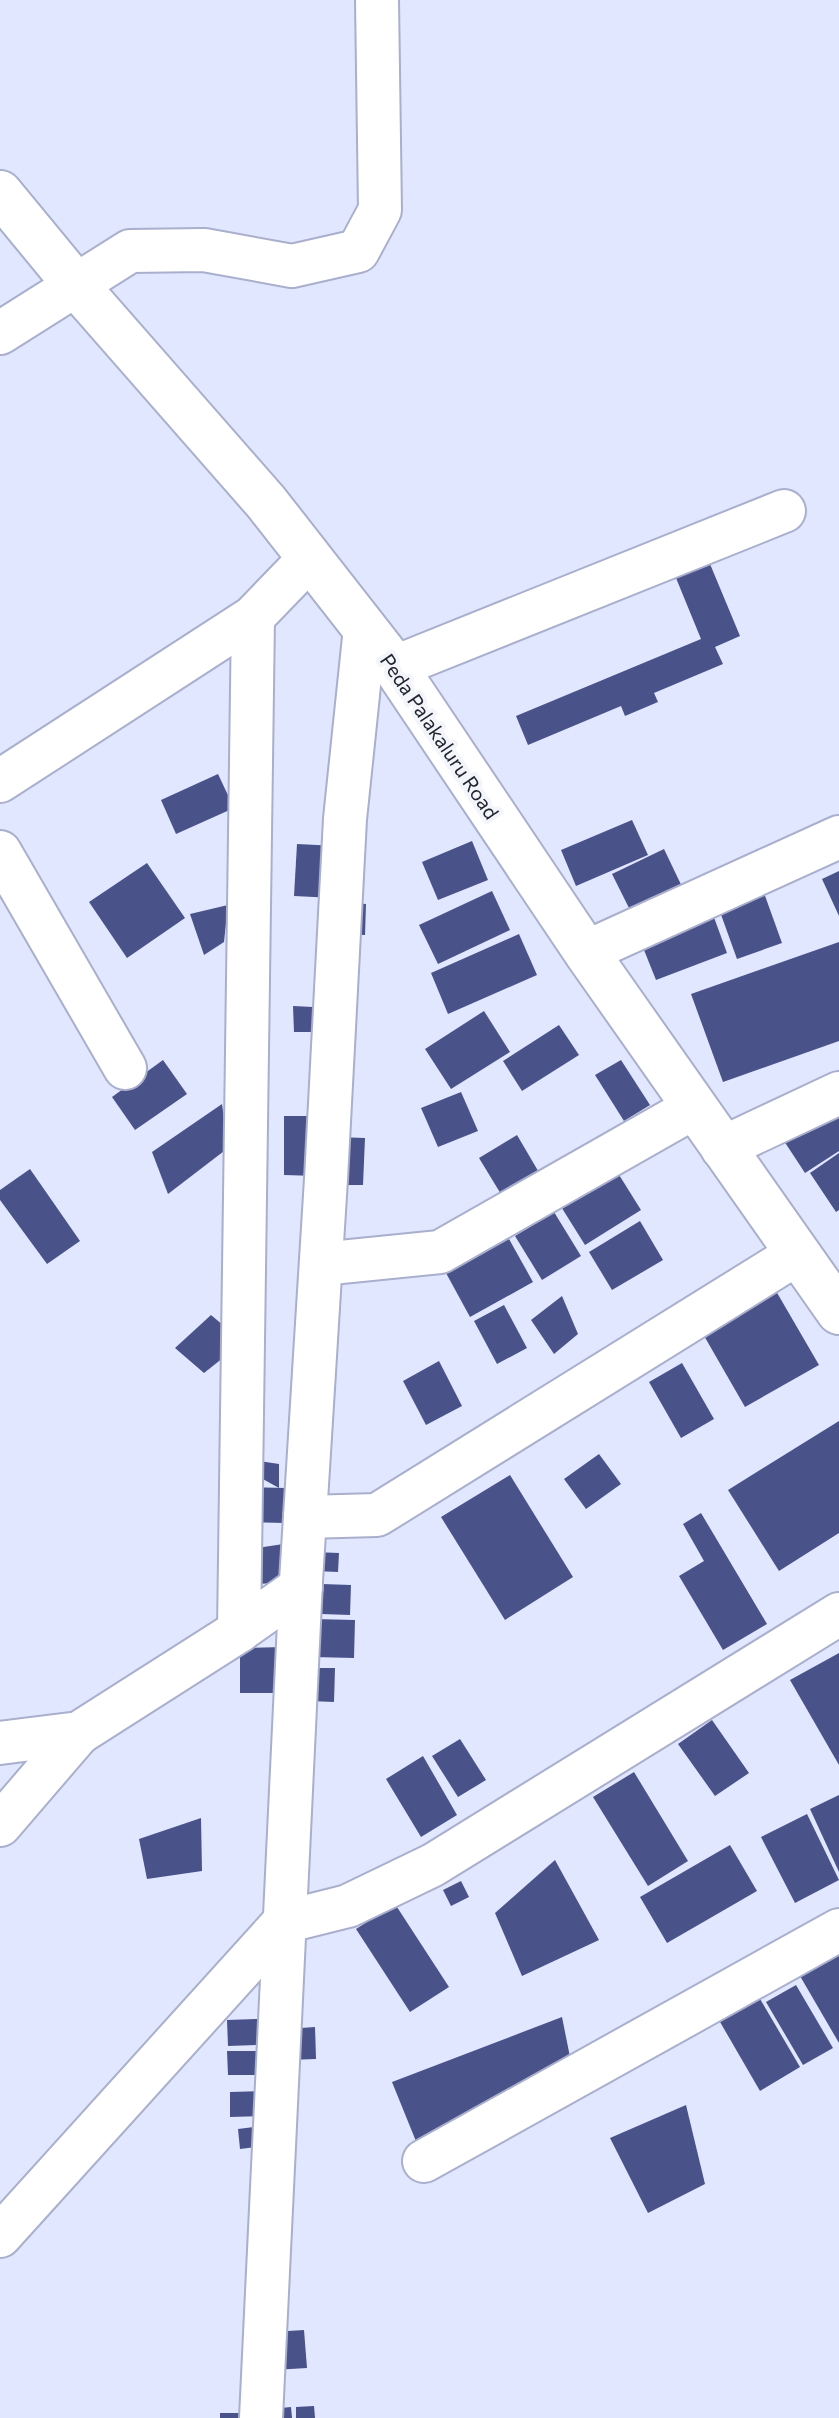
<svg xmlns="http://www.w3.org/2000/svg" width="839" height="2418" font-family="Commissioner,sans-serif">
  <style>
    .building { fill: #4a528a }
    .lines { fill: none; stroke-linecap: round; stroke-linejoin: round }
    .street-casing { stroke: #a9afcc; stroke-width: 46 }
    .secondary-casing { stroke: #a9afcc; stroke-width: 48 }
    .street { stroke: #fff; stroke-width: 42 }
    .secondary { stroke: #fff; stroke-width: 44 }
    .labels { text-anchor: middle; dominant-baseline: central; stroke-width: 8; stroke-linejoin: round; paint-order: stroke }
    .street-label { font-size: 20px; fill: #222530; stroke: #f3f5fb }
  </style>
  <rect width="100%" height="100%" fill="#e1e7ff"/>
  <g class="building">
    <path d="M710,564L740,636L715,647L723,664L654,693L658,702L625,716L621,706L528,745L516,716L701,639L676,578Z"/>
    <path d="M218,774L234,808L176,834L161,800Z"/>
    <path d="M632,820L648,855L576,886L561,850Z"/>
    <path d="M472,841L488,880L438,900L422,862Z"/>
    <path d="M297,844L337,846L334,898L294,896Z"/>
    <path d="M664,849L686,895L635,920L612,874Z"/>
    <path d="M147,863L185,918L127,958L89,902Z"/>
    <path d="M839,871V916L822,879Z"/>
    <path d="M492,891L510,930L438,964L419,925Z"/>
    <path d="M764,893L782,943L737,959L719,909Z"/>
    <path d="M345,902L366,904L365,935L344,934Z"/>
    <path d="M228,905L224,942L204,955L190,914Z"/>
    <path d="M712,912L727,953L656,980L640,940Z"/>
    <path d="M519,934L537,975L448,1014L431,973Z"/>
    <path d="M839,942V1041L723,1082L691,994Z"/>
    <path d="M293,1006L313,1007V1032H294Z"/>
    <path d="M484,1011L510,1052L451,1089L425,1049Z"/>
    <path d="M559,1025L579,1055L522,1091L503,1061Z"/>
    <path d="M163,1060L187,1094L135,1130L112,1097Z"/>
    <path d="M621,1060L650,1105L624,1121L595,1075Z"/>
    <path d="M461,1092L478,1131L438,1147L421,1108Z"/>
    <path d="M222,1104L228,1148L168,1194L152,1152Z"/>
    <path d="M839,1104V1151L805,1173L784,1141Z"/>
    <path d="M284,1116H317L316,1176L284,1175Z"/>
    <path d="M517,1135L544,1181L507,1204L479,1158Z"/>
    <path d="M337,1137L365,1138L363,1185H335Z"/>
    <path d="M839,1153V1210L836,1212L810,1173Z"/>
    <path d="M30,1169L80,1241L47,1264L0,1200V1190Z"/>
    <path d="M616,1170L641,1210L585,1245L560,1205Z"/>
    <path d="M554,1212L581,1256L542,1280L515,1236Z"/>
    <path d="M640,1221L663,1260L612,1290L589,1252Z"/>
    <path d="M509,1239L533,1282L470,1317L446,1273Z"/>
    <path d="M776,1291L819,1365L745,1407L703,1334Z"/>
    <path d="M562,1296L578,1334L554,1354L531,1320Z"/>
    <path d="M504,1305L527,1348L497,1364L474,1321Z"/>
    <path d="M211,1315L243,1342L204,1373L175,1348Z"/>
    <path d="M439,1361L462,1406L426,1425L403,1381Z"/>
    <path d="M682,1363L714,1419L681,1438L649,1382Z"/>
    <path d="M839,1421V1533L779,1571L728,1490Z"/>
    <path d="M599,1454L621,1484L586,1509L564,1479Z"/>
    <path d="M259,1461L279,1464V1488L261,1478Z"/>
    <path d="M510,1475L573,1577L505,1620L441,1517Z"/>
    <path d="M244,1487L286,1488L285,1523L243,1522Z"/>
    <path d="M701,1513L767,1624L723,1650L679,1576L704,1561L683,1524Z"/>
    <path d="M290,1543L301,1581L259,1584L257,1548Z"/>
    <path d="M314,1552L339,1553L338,1572L314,1571Z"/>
    <path d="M322,1584L351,1585L350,1615L322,1614Z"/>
    <path d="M313,1619L355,1620L354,1658L313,1657Z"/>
    <path d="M283,1647V1693H240V1648Z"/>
    <path d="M839,1653V1765L790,1680Z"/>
    <path d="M311,1668H335L334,1702L310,1701Z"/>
    <path d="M712,1720L749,1773L715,1796L678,1744Z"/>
    <path d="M460,1739L486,1780L458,1797L432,1756Z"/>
    <path d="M423,1756L457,1815L421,1837L386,1779Z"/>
    <path d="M634,1772L688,1861L648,1886L593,1797Z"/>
    <path d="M839,1795V1872L810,1809Z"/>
    <path d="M807,1814L839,1880L795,1903L761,1837Z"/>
    <path d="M201,1818L202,1871L147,1879L139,1839Z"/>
    <path d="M730,1845L757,1891L667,1943L640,1897Z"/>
    <path d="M555,1860L599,1940L522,1976L495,1913Z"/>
    <path d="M461,1881L469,1897L451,1906L443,1890Z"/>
    <path d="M395,1904L449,1987L410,2012L356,1929Z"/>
    <path d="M839,1954V2043L800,1976Z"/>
    <path d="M796,1985L833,2048L803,2065L766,2002Z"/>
    <path d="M756,1992L800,2067L760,2091L716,2015Z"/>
    <path d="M562,2017L574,2077L424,2161L392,2082Z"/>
    <path d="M257,2019V2045L228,2046L227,2020Z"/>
    <path d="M315,2027L316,2059L288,2060L287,2029Z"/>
    <path d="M227,2051H258V2075H228Z"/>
    <path d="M265,2091L266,2116L230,2117V2092Z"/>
    <path d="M686,2105L705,2184L648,2213L610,2138Z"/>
    <path d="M263,2126L265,2146L240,2149L238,2129Z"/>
    <path d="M304,2330L307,2368L274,2370L272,2332Z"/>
    <path d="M314,2406L315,2418H296V2407Z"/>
    <path d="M291,2407L292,2418H271L270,2409Z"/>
    <rect x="220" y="2413" width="33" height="5"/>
  </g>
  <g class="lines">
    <defs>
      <g id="street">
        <path d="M0,333L130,251L204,250L292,266L358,251L380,210L377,0"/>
        <path d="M395,667L784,511"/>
        <path d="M0,781L253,617L310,558"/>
        <path d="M0,852L125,1068"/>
        <path d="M586,952L839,837"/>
        <path d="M722,1148L839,1093"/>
        <path d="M321,1264L440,1252L695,1107"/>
        <path d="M305,1517L377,1515L797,1254"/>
        <path d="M239,1631L253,617"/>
        <path d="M0,1743L79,1733L239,1631L301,1587"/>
        <path d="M0,1825L79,1733"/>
        <path d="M424,2161L839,1930"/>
        <path d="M0,2236L284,1922L348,1906L433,1865L839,1614"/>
        <path d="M261,2418L301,1581L326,1179L345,819L365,628"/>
      </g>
      <path id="secondary" d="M0,193L75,284L266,502L395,667L586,952L839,1312"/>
    </defs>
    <use href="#street" class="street-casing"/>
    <use href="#secondary" class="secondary-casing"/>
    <use href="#street" class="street"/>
    <use href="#secondary" class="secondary"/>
  </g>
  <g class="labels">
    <g class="street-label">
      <text transform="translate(440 736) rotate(56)">Peda Palakaluru Road</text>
    </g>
  </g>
</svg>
